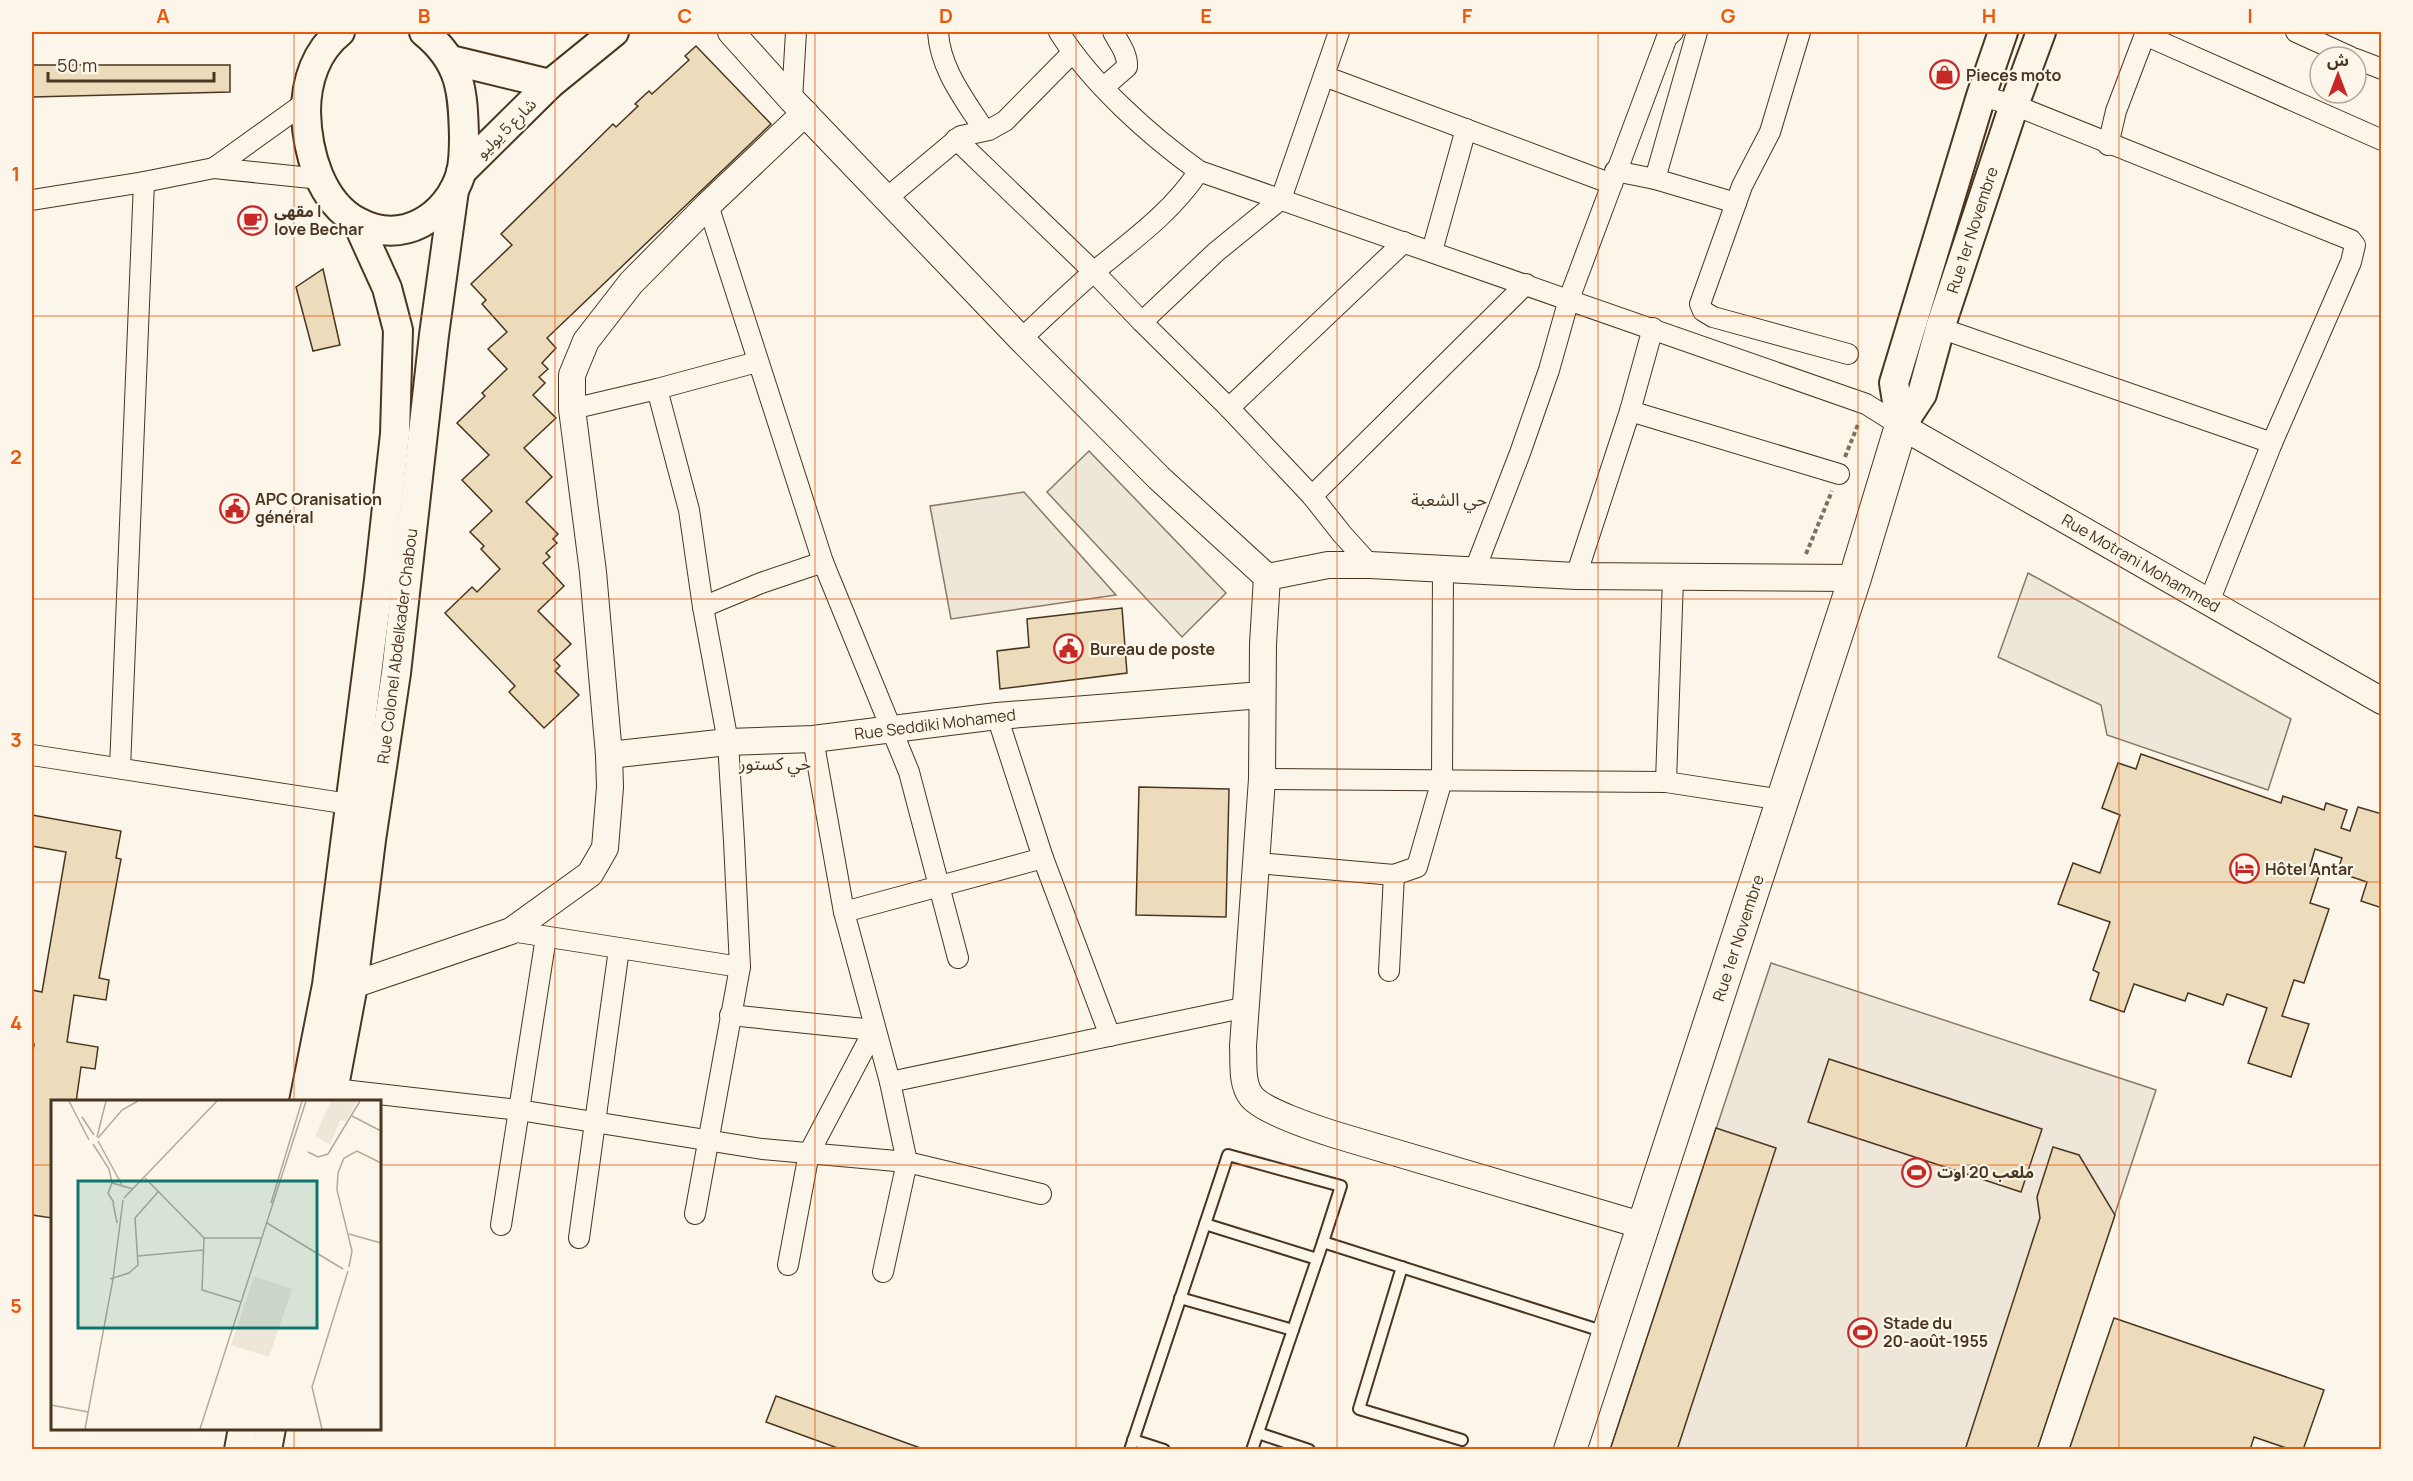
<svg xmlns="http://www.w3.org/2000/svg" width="2413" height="1481" font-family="Manrope,'Noto Sans Arabic',sans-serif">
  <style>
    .green { fill: #ede6d9; stroke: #887966; stroke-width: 1.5 }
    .parking { fill: #ede7d9; stroke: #887966; stroke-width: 1.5 }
    .building { fill: #ecdcbc; stroke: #4a3520; stroke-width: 1.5 }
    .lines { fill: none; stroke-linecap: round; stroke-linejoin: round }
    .service-casing { stroke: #4a3520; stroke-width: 14 }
    .minor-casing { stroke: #4a3520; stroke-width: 22 }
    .tertiary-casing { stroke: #4a3520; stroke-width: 28 }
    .secondary-casing { stroke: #4a3520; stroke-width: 32 }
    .primary-casing { stroke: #4a3520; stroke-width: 34 }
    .path { stroke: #7f6f5c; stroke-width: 4; stroke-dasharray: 4.5 3; stroke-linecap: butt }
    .service { stroke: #fbf6e9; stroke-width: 10 }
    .minor { stroke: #fbf6e9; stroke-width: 20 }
    .tertiary { stroke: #fbf6e9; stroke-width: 26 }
    .secondary { stroke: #fbf6e9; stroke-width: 28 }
    .primary { stroke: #fbf6e9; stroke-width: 32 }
    .grid { fill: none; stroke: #e8590c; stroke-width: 1.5; stroke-opacity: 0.55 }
    .labels { text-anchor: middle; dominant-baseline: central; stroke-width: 4.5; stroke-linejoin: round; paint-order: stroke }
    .poi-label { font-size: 16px; font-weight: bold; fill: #4a3520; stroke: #fbf6e9; text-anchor: start }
    .street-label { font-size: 16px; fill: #4a3520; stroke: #fbf6e9 }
    .neighbourhood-label { font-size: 18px; fill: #4a3520; stroke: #fbf6e9 }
    .inset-road { fill: none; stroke: #b4a999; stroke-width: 1.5 }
    .view { fill: #0f766e; fill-opacity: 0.15; stroke: #0f766e; stroke-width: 3 }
    .inset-edge { fill: none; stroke: #4a3520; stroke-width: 3 }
    .neatline { fill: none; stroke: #e8590c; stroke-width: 2 }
    .grid-label { font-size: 20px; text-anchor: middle; font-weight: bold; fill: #e8590c }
  </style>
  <rect width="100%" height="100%" fill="#fbf6e9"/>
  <g class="green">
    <path d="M1024,492L1116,595L951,619L930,506Z"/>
    <path d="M1771,963L2156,1090L2037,1449L1610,1450Z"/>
  </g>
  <g class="parking">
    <path d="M1089,451L1226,593L1182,637L1047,492Z"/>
    <path d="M2028,573L2291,719L2268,790L2107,735L2101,705L1998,657Z"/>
  </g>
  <g class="building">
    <path d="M696,46L771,124L547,338L556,348L542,363L548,369L539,377L545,383L533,395L556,418L524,448L552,477L526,502L558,534L553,539L557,543L546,553L550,557L543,563L564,586L538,611L571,644L554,660L560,666L555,671L579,695L544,728L509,692L515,686L445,613L472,587L477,592L500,569L481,549L484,546L470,532L492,511L462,480L489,455L457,423L485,396L482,393L507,369L488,349L507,332L482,304L486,300L471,284L512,245L501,234L613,124L616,127L638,106L635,104L649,91L652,94L689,60L685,56Z"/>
    <path d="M32,65H230V92L32,97Z"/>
    <path d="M323,269L340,345L313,351L296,287Z"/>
    <path d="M1122,608L1127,673L1000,689L997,651L1029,647L1027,619Z"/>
    <path d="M2141,754L2281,803L2283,796L2324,810L2326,803L2347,810L2341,828L2350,831L2358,807L2382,814V908L2361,901L2367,882L2337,872L2342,858L2315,849L2310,866L2321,869L2310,903L2329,909L2304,983L2294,980L2282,1016L2309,1024L2291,1077L2248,1063L2267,1008L2227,994L2223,1005L2188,993L2185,1001L2134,984L2124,1012L2090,1000L2099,973L2093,970L2110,922L2058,904L2073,863L2100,873L2120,815L2102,808L2118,763L2136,769Z"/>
    <path d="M1139,787L1229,789L1226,917L1136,915Z"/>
    <path d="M32,815L121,831L116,858L121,859L99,978L109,980L106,1000L74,995L67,1042L98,1047L95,1069L81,1067L76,1102H52V1218L32,1215V1060L34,1044H32V990L42,992L66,852L32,846Z"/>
    <path d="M1829,1059L2042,1129L2021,1192L1808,1122Z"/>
    <path d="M1716,1128L1776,1148L1677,1450H1610Z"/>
    <path d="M2053,1147L2079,1155L2115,1215L2037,1450H1965L2040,1218L2037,1197Z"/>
    <path d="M2114,1318L2324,1390L2303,1450H2292L2254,1437L2250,1450H2069Z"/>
    <path d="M776,1396L926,1450H843L766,1422Z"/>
  </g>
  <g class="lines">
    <defs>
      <g id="service">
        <path d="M1205,1224L1317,1259"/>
        <path d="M1402,1267L1359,1409L1462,1440"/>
        <path d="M1180,1298L1293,1330"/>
        <path d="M1258,1433L1309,1450"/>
        <path d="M1133,1440L1164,1450"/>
        <path d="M1130,1450L1228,1155L1341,1186L1323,1242L1605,1332"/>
        <path d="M1252,1450L1323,1242"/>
      </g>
      <g id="minor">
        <path d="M938,32C940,69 965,100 984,130"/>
        <path d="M1059,32C1091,83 1150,136 1199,171L1866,404L1901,426"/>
        <path d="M2296,32L2351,57"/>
        <path d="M2145,35L2382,140"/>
        <path d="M2356,59L2382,69"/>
        <path d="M1324,76L1612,184L1667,37L1673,32"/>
        <path d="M1104,87L1127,67C1128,54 1119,43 1113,32"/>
        <path d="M1981,96L2014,105L2351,240L2355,245L2351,262L2272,443L2209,602"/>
        <path d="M792,100L796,32"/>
        <path d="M956,139L1094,272L1142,322L1229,408L1312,496L1342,534L1370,565"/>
        <path d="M2108,145L2116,111L2146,32"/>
        <path d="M214,168L306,102"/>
        <path d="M1615,171L1655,179L1697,32"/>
        <path d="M1655,179L1736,203L1742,186L1770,132L1800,32"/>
        <path d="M887,198L961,136L989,130L1005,121L1072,53"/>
        <path d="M32,200L144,182L214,168L321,179"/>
        <path d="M1736,203L1700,304L1703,311L1713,317L1848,354"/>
        <path d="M708,205L823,562L909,772L958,958"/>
        <path d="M1432,251L1466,129"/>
        <path d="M1142,322L1216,252L1281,199L1339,32"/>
        <path d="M1940,328L2272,443"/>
        <path d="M1021,339C1046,316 1070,292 1096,270C1134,239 1172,212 1199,171"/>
        <path d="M657,389L757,362"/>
        <path d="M1229,408L1404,242"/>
        <path d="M572,409L657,389L689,510L703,607L728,742L734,841L740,967L695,1214"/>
        <path d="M1630,411L1839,474"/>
        <path d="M1312,496L1526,284"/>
        <path d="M1474,572L1520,453L1549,370L1569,299L1612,184"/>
        <path d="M1576,576L1630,411L1653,328"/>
        <path d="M703,607L761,583L823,562"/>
        <path d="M997,716L1043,858L1110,1036"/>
        <path d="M813,739L844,912L890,1082L1247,1007"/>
        <path d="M32,755L349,804"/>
        <path d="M120,768L144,182"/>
        <path d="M1262,779L1666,782L1783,800"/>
        <path d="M1666,782L1673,578"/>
        <path d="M1257,863L1394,875L1417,867L1442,780L1443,570"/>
        <path d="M844,912L1043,858"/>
        <path d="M511,931L740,967"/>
        <path d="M1389,971L1394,875"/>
        <path d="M730,1015L874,1030L809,1153L788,1265"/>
        <path d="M334,1089L519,1110L762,1149L907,1162L890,1082"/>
        <path d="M501,1225L546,937"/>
        <path d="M579,1238L619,949"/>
        <path d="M883,1272L907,1162L1041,1194"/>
      </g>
      <g id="tertiary">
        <path d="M731,32L792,100L1021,339L1159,478L1267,577L1328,565H1370L1576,576L1855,578"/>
        <path d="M1901,426L2382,701"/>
        <path d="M1267,577L1263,644L1262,779L1243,1046C1244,1061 1241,1083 1251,1096C1262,1111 1317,1129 1336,1135L1644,1226"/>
        <path d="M609,755L728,742L813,739L997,716L1262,695"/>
        <path d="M336,985H353L511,931L590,874L605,848L610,787L609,755L593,572L572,409V375L586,341L631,283L708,205L805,113"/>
      </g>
      <g id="secondary">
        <path d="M340,32C316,51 306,81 306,112C307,151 320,202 358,222C402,246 448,217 461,173C464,161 464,148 464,137C463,91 461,62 424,32"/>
        <path d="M451,60L550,84"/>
        <path d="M461,172L550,84L614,32"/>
        <path d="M1901,426L1922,394L1940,328L2014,105L2041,32"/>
        <path d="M1901,426L1894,383L1981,96L2003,32"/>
        <path d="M304,1102L327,985L379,580L395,434L398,330L387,288L357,222"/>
        <path d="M331,1102L353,985L371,840L396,673L434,335L454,190"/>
        <path d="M239,1450L243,1428"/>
        <path d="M267,1450L271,1428"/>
      </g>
      <path id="primary" d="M1570,1450L1855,578L1901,426"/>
    </defs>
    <use href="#service" class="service-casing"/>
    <use href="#minor" class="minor-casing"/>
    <use href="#tertiary" class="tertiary-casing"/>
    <use href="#secondary" class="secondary-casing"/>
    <use href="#primary" class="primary-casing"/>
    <g class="path">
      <path d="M1845,457L1859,422"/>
      <path d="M1806,554L1832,491"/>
    </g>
    <use href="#service" class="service"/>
    <use href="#minor" class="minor"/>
    <use href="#tertiary" class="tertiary"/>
    <use href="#secondary" class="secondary"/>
    <use href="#primary" class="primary"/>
  </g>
  <path class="grid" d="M294,32V1102M555,32V1450M815,32V1450M1076,32V1450M1337,32V1450M1598,32V1450M1858,32V1450M2119,32V1450M32,316H2382M32,599H2382M32,882H2382M32,1165H52M380,1165H2382M294,1428V1450"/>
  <defs>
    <symbol id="shop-ring" viewBox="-11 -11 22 22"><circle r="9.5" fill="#fbf6e9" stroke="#c62828" stroke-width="1.5"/><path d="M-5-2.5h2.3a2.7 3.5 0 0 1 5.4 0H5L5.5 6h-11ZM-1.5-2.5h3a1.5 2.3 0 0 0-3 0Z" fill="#c62828"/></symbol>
    <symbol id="cafe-ring" viewBox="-11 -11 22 22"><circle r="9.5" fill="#fbf6e9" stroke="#c62828" stroke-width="1.5"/><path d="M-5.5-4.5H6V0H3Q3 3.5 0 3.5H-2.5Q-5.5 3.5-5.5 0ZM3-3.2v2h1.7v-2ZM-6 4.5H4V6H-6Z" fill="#c62828"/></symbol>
    <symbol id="civic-ring" viewBox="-11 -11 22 22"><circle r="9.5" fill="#fbf6e9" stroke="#c62828" stroke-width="1.5"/><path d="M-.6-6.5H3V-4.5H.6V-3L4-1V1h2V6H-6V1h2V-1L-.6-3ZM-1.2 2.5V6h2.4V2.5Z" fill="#c62828"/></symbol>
    <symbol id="hotel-ring" viewBox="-11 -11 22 22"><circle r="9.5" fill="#fbf6e9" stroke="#c62828" stroke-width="1.5"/><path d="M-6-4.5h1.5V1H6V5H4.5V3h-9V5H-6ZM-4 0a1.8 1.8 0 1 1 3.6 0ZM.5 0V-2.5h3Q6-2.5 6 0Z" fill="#c62828"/></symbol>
    <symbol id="stadium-ring" viewBox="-11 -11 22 22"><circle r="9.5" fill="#fbf6e9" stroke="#c62828" stroke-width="1.5"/><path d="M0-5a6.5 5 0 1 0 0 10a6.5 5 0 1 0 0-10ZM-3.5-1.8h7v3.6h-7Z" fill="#c62828"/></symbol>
  </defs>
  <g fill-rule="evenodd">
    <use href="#shop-ring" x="1928" y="58" width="33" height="33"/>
    <use href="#cafe-ring" x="236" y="204" width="33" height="33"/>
    <use href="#civic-ring" x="218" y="492" width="33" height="33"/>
    <use href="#civic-ring" x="1052" y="632" width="33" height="33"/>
    <use href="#hotel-ring" x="2228" y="852" width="33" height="33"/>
    <use href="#stadium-ring" x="1900" y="1156" width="33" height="33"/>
    <use href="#stadium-ring" x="1846" y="1316" width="33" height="33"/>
  </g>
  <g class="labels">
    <g class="poi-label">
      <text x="1966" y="75">Pieces moto</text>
      <text x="274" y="211">مقهى I<tspan x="274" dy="18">love Bechar</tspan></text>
      <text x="255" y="499">APC Oranisation<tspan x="255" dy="18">général</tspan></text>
      <text x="1090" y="649">Bureau de poste</text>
      <text x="2265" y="869">Hôtel Antar</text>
      <text x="1937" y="1172">ملعب 20 اوت</text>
      <text x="1883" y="1323">Stade du<tspan x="1883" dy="18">20-août-1955</tspan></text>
    </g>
    <g class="street-label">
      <text transform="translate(506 128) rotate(-45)">شارع 5 يوليو</text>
      <text transform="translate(1972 230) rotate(-72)">Rue 1er Novembre</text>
      <text transform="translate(2141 563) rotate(30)">Rue Motrani Mohammed</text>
      <text transform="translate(397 646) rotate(-83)">Rue Colonel Abdelkader Chabou</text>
      <text transform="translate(935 724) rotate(-7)">Rue Seddiki Mohamed</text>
      <text transform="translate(1738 938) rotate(-72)">Rue 1er Novembre</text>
    </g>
    <g class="neighbourhood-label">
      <text x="1449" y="499">حي الشعبة</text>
      <text x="775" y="763">حي كستور</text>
    </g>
  </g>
  <g transform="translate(51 1100)">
    <rect width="330" height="330" fill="#fbf6e9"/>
    <path d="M280,1H306L295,21L289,20L279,45L264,36ZM203,176L241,189L218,257L180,245Z" fill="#ede6d9"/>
    <path class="inset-road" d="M18,1L38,40M301,16L330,31M31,17L43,35M46,37L55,1M47,38L71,10L87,1M47,41L71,85M42,44L58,69L61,83M257,52L267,57L277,54L309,1M94,78L153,138H211M73,98L166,1M62,103L66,123M63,103L57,93L61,83L82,89M220,103L251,1M216,123L292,169M298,134L330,143M153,138L151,190L190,202M87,156L152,150M298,167L301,151L286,90L287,73L293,58L306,51L330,63M59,179L78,173L87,165L84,118L107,92M0,305L37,312M34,329L62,179L72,100M149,329L255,1M271,329L261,287L297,171"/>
    <path class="view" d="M27,81H266V228H27Z"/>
    <rect width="330" height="330" class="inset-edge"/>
  </g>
  <rect width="2413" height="1481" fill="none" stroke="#fbf6e9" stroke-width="66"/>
  <g transform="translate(2338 75)"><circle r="28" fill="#fbf6e9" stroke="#b4a999" stroke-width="1.5"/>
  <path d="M0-4.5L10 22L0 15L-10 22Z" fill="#c62828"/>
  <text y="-9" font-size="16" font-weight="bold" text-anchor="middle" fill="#4a3520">ش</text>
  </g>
  <path d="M48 72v9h166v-9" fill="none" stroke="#4a3520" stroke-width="3"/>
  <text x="57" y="72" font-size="18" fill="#4a3520" stroke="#fbf6e9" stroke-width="4.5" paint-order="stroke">50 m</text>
  <rect x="33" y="33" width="2347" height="1415" class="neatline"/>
  <g class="grid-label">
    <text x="163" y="23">A</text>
    <text x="424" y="23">B</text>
    <text x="685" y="23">C</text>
    <text x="946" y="23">D</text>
    <text x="1206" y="23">E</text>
    <text x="1467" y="23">F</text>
    <text x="1728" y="23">G</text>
    <text x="1989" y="23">H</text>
    <text x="2250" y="23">I</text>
    <text x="16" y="181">1</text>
    <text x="16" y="464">2</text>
    <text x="16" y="747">3</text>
    <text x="16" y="1030">4</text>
    <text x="16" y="1313">5</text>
  </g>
</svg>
